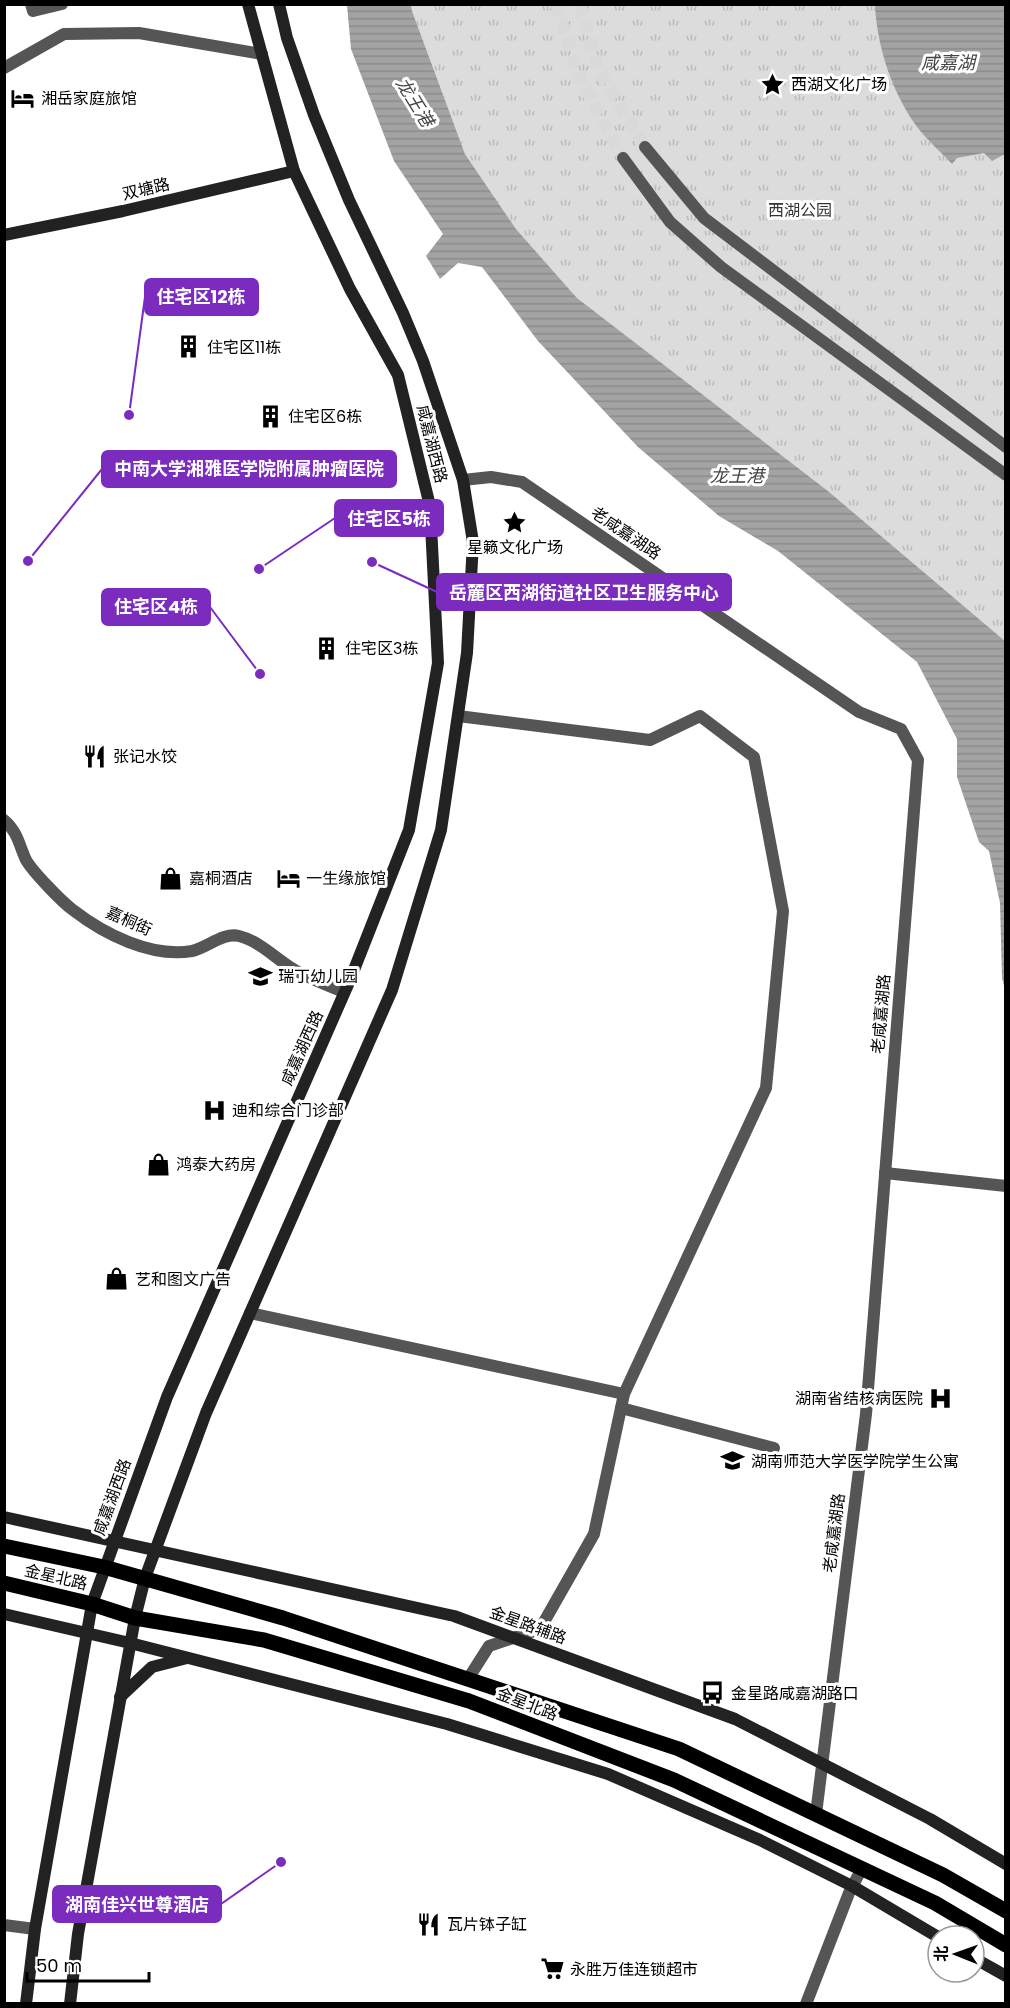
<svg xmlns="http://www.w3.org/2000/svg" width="1010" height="2008" font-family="Poppins,'Noto Sans SC',sans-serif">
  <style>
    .grass { fill: url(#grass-tufts) }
    .water { fill: url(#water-rules) }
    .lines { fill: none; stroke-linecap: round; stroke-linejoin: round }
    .street-tunnel { stroke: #d9d9d9; stroke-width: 12; stroke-dasharray: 12 6; stroke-linecap: butt }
    .street { stroke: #555; stroke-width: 12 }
    .secondary { stroke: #222; stroke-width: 12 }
    .primary { stroke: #000; stroke-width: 15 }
    .labels { text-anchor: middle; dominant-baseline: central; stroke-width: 6; stroke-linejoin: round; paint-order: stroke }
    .poi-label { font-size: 16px; fill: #000; stroke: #fff; text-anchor: start }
    .street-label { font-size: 16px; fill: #000; stroke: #fff }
    .park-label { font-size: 16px; fill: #333; stroke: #fff }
    .water-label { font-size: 18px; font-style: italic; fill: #444; stroke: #fff }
    .leader { fill: none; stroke: #7b2cbf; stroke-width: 2 }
    .callout-dot { fill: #7b2cbf; stroke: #fff; stroke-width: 2 }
    .callout { fill: #7b2cbf; stroke: #7b2cbf; stroke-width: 2 }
    .callout-label { font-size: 18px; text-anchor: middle; font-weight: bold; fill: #fff }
  </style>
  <defs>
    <pattern id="grass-tufts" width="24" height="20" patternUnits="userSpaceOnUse" patternTransform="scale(1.5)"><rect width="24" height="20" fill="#dcdcdc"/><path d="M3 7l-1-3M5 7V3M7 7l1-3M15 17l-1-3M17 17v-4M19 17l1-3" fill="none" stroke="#bbb"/></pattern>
    <pattern id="water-rules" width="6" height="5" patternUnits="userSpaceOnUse" patternTransform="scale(1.5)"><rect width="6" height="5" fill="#a3a3a3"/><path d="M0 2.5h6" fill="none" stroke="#8b8b8b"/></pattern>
  </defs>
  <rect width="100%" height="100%" fill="#fff"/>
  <path class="grass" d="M411,5H1005V641L828,491L577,298L516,229L465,154L412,11Z"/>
  <g class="water">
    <path d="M347,5H411L412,11L465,154L516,229L577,298L828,491L1005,641V990L1002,978L1000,903L989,851L979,842L957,777V739L917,662L778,551L719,516L638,447L538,341L482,267L458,263L440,279L426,256L443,234L394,161L351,49Z"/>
    <path d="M875,5H1005V154L992,161L984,153L957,158L952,164C941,152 927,140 917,127C892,92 877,47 875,5Z"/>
  </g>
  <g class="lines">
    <g class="street-tunnel">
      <path d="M556,4L580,79L623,158"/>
      <path d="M580,4L598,70L645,147"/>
    </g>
    <g class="street">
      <path d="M31,4L33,11L62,4"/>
      <path d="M4,68L64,34L139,33L262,54"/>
      <path d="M645,147L704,218L1006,447"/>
      <path d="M623,158L670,222L721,267L1006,475"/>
      <path d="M463,480L491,477L522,482L859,712L901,729L918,760L866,1414L816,1814"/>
      <path d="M458,716L650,740L700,716L754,757L783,911L766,1088L624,1394L594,1534L540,1629L489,1646L468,1679"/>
      <path d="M4,820C18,832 19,845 26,860C33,872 62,902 73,910C104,934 151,958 192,951C207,948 223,932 239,936C259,941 274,957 290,967C307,978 326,985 344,992"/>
      <path d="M885,1173L1006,1186"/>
      <path d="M250,1313L624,1394"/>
      <path d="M621,1408L774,1448"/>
      <path d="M4,1925L35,1929"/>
      <path d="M806,2004L849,1893L862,1868"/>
    </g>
    <g class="secondary">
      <path d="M4,235L123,211L294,171"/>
      <path d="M4,1517L454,1616L735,1719L930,1819L1006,1864"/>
      <path d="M4,1614L130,1643L447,1724L608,1774L760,1840L852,1886L938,1937"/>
      <path d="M120,1697L152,1667L187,1658"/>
      <path d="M974,1958L1006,1976"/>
      <path d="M26,2004L35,1929L92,1604L167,1397L350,980L409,830L438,663L430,506L398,375L350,289L294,171L248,4"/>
      <path d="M70,2004L78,1934L135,1618L145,1578L206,1413L392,990L441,830L467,653L473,542L463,480L423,361L403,313L349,200L314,115L287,38L279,4"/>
    </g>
    <g class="primary">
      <path d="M4,1546L104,1567L283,1618L679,1749L943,1875L1006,1911"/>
      <path d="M4,1583L92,1604L135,1618L264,1640L469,1701L674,1780L935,1903L1006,1945"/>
    </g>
  </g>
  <defs>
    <symbol id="sight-bare" viewBox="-9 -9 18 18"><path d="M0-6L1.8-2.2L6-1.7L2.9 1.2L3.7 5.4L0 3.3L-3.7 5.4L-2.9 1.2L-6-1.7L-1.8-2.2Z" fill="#000" stroke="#fff" stroke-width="2.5" paint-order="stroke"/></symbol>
    <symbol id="hotel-bare" viewBox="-9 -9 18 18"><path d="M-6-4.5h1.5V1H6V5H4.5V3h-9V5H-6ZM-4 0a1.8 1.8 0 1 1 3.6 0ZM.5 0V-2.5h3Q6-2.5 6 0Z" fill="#000" stroke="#fff" stroke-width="2.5" paint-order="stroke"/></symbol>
    <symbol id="building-bare" viewBox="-9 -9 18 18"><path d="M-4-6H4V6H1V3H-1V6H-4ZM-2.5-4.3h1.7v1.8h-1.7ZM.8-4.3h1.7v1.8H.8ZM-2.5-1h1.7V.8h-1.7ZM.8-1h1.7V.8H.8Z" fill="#000" stroke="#fff" stroke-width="2.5" paint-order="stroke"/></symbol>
    <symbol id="restaurant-bare" viewBox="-9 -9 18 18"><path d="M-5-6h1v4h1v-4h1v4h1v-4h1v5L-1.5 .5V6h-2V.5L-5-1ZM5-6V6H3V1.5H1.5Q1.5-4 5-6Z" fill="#000" stroke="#fff" stroke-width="2.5" paint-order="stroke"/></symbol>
    <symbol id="shop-bare" viewBox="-9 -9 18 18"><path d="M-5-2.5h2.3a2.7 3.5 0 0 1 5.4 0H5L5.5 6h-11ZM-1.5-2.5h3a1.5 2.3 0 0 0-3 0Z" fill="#000" stroke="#fff" stroke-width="2.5" paint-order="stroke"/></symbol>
    <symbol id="school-bare" viewBox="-9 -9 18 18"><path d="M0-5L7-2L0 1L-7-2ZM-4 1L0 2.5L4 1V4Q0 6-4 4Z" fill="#000" stroke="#fff" stroke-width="2.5" paint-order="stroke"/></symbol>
    <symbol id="hospital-bare" viewBox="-9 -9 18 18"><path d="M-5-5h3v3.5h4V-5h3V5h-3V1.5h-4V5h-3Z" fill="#000" stroke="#fff" stroke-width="2.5" paint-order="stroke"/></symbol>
    <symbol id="university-bare" viewBox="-9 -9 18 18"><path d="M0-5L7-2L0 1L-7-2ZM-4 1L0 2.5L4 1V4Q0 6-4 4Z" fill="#000" stroke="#fff" stroke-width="2.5" paint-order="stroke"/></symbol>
    <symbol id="bus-bare" viewBox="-9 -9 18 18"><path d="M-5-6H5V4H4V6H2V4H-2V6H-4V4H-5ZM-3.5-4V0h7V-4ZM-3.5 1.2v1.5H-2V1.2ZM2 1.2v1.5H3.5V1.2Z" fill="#000" stroke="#fff" stroke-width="2.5" paint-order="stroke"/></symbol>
    <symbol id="supermarket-bare" viewBox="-9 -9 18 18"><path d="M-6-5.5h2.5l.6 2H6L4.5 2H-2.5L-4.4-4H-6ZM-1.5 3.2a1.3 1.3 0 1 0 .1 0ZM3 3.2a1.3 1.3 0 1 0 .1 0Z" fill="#000" stroke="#fff" stroke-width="2.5" paint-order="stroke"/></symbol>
  </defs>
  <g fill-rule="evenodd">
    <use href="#sight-bare" x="756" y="68" width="33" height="33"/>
    <use href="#hotel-bare" x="6" y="82" width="33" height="33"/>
    <use href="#building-bare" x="172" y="330" width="33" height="33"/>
    <use href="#building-bare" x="254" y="400" width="33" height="33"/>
    <use href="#sight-bare" x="498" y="506" width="33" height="33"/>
    <use href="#building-bare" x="310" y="632" width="33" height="33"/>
    <use href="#restaurant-bare" x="78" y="740" width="33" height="33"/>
    <use href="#shop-bare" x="154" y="862" width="33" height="33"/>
    <use href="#hotel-bare" x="272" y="862" width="33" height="33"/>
    <use href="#school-bare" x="244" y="960" width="33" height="33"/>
    <use href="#hospital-bare" x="198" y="1094" width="33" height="33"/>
    <use href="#shop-bare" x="142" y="1148" width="33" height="33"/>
    <use href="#shop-bare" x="100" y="1262" width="33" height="33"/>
    <use href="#hospital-bare" x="924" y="1382" width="33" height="33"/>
    <use href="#university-bare" x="716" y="1444" width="33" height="33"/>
    <use href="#bus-bare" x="696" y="1676" width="33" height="33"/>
    <use href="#restaurant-bare" x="412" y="1908" width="33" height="33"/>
    <use href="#supermarket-bare" x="536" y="1952" width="33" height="33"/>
  </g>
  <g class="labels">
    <g class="poi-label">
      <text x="791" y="84">西湖文化广场</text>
      <text x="41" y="98">湘岳家庭旅馆</text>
      <text x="207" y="347">住宅区11栋</text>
      <text x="288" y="416">住宅区6栋</text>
      <text x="515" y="547" text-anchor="middle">星籁文化广场</text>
      <text x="345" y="648">住宅区3栋</text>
      <text x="113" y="756">张记水饺</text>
      <text x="189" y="878">嘉桐酒店</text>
      <text x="306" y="878">一生缘旅馆</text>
      <text x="278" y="976">瑞丁幼儿园</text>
      <text x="232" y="1110">迪和综合门诊部</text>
      <text x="176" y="1164">鸿泰大药房</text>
      <text x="135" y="1279">艺和图文广告</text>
      <text x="923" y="1398" text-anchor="end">湖南省结核病医院</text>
      <text x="751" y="1461">湖南师范大学医学院学生公寓</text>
      <text x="731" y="1693">金星路咸嘉湖路口</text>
      <text x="447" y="1924">瓦片钵子缸</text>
      <text x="570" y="1969">永胜万佳连锁超市</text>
    </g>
    <g class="street-label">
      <text transform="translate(146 189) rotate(-13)">双塘路</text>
      <text transform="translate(432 444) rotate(76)">咸嘉湖西路</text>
      <text transform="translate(626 533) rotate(34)">老咸嘉湖路</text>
      <text transform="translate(129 921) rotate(24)">嘉桐街</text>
      <text transform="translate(881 1014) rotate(-85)">老咸嘉湖路</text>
      <text transform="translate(302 1048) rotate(-66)">咸嘉湖西路</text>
      <text transform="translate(112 1497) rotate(-70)">咸嘉湖西路</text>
      <text transform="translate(834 1533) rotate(-83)">老咸嘉湖路</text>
      <text transform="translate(56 1577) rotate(13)">金星北路</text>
      <text transform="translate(528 1625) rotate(20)">金星路辅路</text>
      <text transform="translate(527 1704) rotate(21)">金星北路</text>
    </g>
    <g class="park-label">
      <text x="800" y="210">西湖公园</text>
    </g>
    <g class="water-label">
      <text x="948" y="62">咸嘉湖</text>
      <text transform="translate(415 102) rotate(58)">龙王港</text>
      <text x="737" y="475">龙王港</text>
    </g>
  </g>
  <path class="leader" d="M129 415L145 297M28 561L102 469M259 569L335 518M372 562L437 592M260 674L210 607M281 1862L221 1904"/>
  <g class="callout-dot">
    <circle cx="129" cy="415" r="6"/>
    <circle cx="28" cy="561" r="6"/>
    <circle cx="259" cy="569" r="6"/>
    <circle cx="372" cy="562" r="6"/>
    <circle cx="260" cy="674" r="6"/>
    <circle cx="281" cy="1862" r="6"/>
  </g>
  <g class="callout">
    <rect x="145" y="279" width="113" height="36" rx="6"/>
    <rect x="102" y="451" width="294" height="36" rx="6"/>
    <rect x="335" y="500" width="108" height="36" rx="6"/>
    <rect x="437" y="574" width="294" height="36" rx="6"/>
    <rect x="102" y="589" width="108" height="36" rx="6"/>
    <rect x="53" y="1886" width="168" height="36" rx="6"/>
  </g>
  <g class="callout-label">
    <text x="201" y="303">住宅区12栋</text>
    <text x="249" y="475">中南大学湘雅医学院附属肿瘤医院</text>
    <text x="389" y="525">住宅区5栋</text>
    <text x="584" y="599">岳麓区西湖街道社区卫生服务中心</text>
    <text x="156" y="613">住宅区4栋</text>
    <text x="137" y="1911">湖南佳兴世尊酒店</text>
  </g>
  <rect width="1010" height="2008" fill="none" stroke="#000000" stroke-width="12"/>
  <g transform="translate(956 1954) rotate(271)"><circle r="28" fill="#ffffff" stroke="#999999" stroke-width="1.5"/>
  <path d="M0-4.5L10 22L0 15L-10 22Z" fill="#000000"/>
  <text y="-9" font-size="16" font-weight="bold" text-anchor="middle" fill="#000000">北</text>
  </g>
  <path d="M27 1972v9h122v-9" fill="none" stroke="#000000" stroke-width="3"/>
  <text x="36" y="1972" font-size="18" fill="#000000" stroke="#ffffff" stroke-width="4.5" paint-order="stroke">50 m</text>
</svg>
